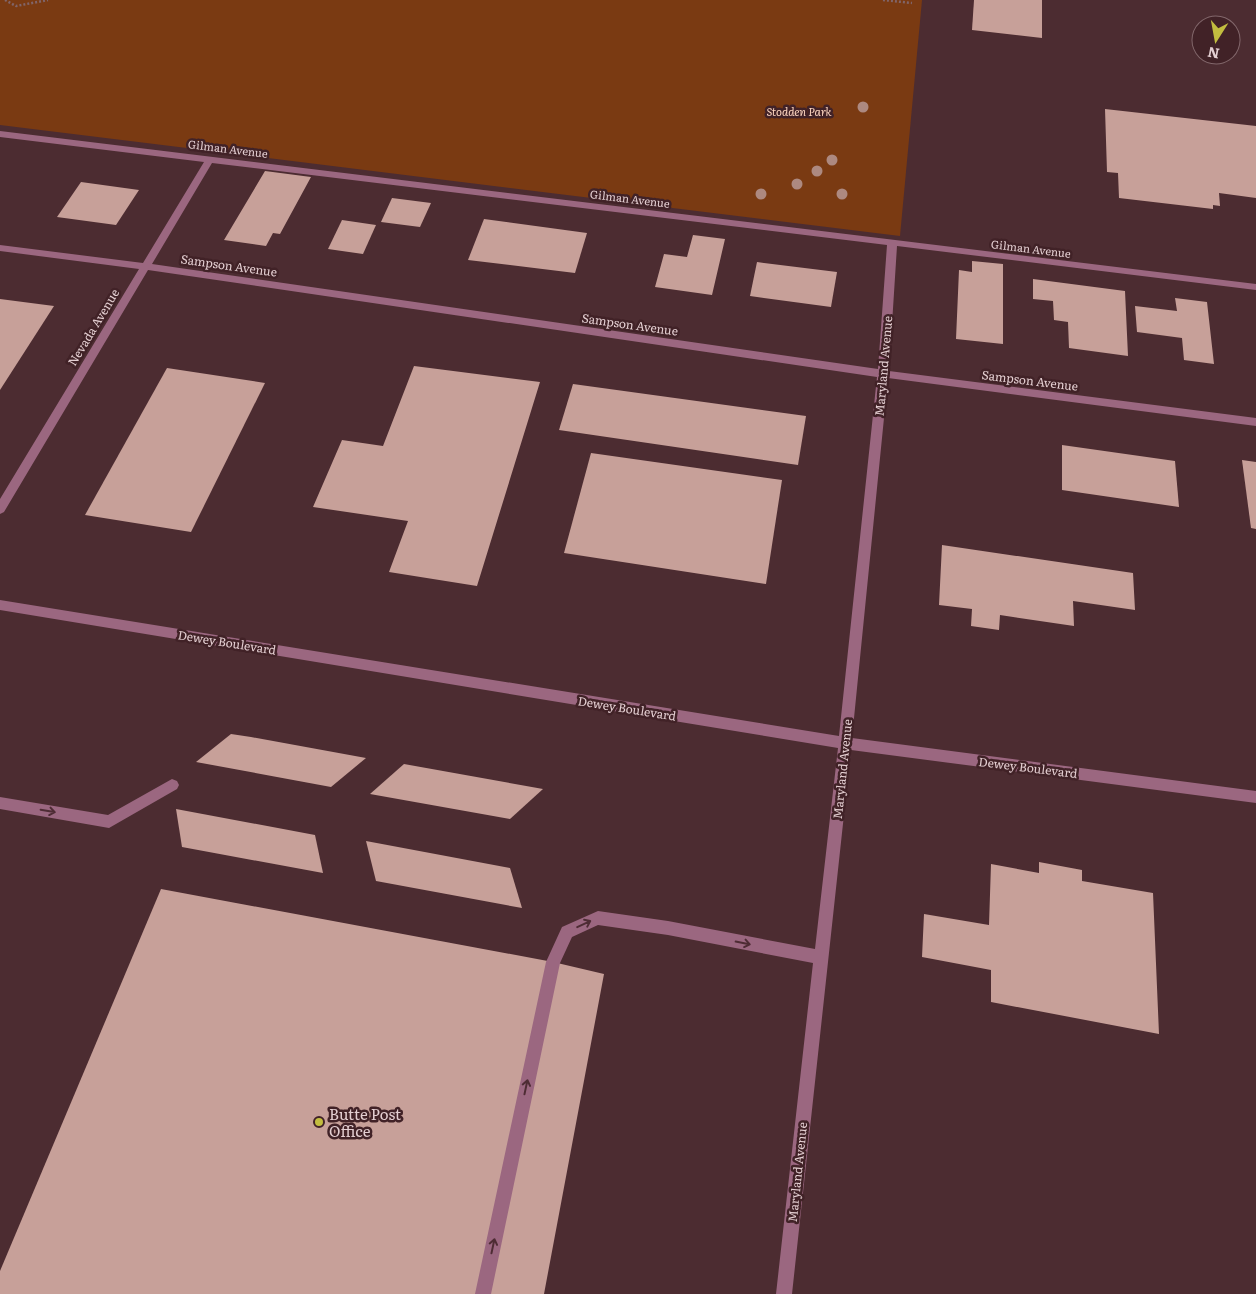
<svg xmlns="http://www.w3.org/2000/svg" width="1256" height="1294" font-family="Literata,serif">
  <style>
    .green { fill: #7a3a12 }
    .building { fill: #c7a099 }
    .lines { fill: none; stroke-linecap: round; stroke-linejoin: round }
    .path { stroke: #816569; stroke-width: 2.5; stroke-dasharray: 2 2; stroke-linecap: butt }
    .minor { fill: #9b6780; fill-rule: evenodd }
    .tree { fill: #ad8980 }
    .oneway { stroke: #4e2c34 }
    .poi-dot { fill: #c2bd3f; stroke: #412227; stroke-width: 2 }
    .labels { text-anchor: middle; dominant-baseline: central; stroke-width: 5; stroke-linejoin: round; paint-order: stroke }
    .far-park-label { font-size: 11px; font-style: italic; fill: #fdd5c0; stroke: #412227 }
    .far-street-label { font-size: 11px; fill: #e4cfd2; stroke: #412227 }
    .street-label { font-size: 12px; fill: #e4cfd2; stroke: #412227 }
    .near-poi-label { font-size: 15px; fill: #e4cfd2; stroke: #412227; text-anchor: start }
  </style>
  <rect width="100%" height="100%" fill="#4c2c31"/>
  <path class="green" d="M0,0H922L900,236L0,125Z"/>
  <g class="building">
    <path d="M974,0H1042V38L972,30Z"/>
    <path d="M1105,109L1256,126V198L1219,193L1220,206L1213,205V209L1119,198L1118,173L1107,172Z"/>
    <path d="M265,171L311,177L280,234L273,233L266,246L224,240Z"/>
    <path d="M81,182L139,190L116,225L57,217Z"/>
    <path d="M392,198L431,203L420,227L381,222Z"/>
    <path d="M484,219L587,233L575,273L468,260Z"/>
    <path d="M342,220L376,225L363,254L328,249Z"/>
    <path d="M693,235L725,239L712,295L655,287L664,254L687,257Z"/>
    <path d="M972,261L1003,264V344L956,339L959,270L972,272Z"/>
    <path d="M757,262L837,272L831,307L750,296Z"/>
    <path d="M1033,279L1125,291L1128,356L1069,348L1068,322L1054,320L1053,301L1033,299Z"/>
    <path d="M1175,298L1207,302L1214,364L1184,360L1182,338L1137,332L1135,306L1177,311Z"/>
    <path d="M0,299L54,306L0,390Z"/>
    <path d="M414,366L540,382L477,586L389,572L408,521L313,507L342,440L383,446Z"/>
    <path d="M167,368L265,383L191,532L85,515Z"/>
    <path d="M573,384L806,416L798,465L559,430Z"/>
    <path d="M1062,445L1175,461L1179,507L1062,490Z"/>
    <path d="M591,453L782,480L766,584L564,553Z"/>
    <path d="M1242,460L1256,462V529L1251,528Z"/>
    <path d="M942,545L1133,573L1135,610L1073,601L1074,626L1000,615L999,630L971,626L972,609L939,605Z"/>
    <path d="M231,734L251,737L366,758L331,787L196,762Z"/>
    <path d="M404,764L443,771L543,789L510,819L370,794Z"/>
    <path d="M176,809L315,835L323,873L182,847Z"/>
    <path d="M366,841L510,868L522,908L376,881Z"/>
    <path d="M1039,862L1082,870V881L1153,893L1159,1034L991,1002V970L922,957L924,914L989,925L991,864L1039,873Z"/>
    <path d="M161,889L553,962L604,974L544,1294H0V1271Z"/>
  </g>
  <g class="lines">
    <g class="path">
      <path d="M5,0L16,6L48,0"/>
      <path d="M883,0L912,3"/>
    </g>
    <g class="minor">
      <path d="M0,131L1256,284V290L897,246L889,371L1256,418V426L888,378L852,738L1256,791V803L851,750L792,1294H776L813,963L668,935L598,925L572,937L560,963L491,1294H475L546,962L562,927L598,911L668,921L815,949L838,748L0,610V600L839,736L877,377L148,270L4,512L0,514V499L139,269L0,251V245L143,263L204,162L0,137ZM212,163L887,245L878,369L152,264Z"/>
      <path d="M172,779L177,781L179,785L177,789L109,828L0,809V797L108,815Z"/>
    </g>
  </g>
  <g class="tree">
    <circle cx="863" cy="107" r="5.5"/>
    <circle cx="832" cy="160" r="5.5"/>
    <circle cx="817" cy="171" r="5.5"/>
    <circle cx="797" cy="184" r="5.5"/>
    <circle cx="761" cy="194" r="5.5"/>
    <circle cx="842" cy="194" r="5.5"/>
  </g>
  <defs><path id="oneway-shaft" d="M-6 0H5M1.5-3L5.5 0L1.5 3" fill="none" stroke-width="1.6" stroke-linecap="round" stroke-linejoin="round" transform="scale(1.25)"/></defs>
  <g class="oneway">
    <use href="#oneway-shaft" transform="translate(48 811) rotate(10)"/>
    <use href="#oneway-shaft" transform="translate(584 924) rotate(-25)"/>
    <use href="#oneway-shaft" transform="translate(743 943) rotate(11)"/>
    <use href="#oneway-shaft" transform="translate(526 1087) rotate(-78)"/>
    <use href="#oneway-shaft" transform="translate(493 1246) rotate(-78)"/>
  </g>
  <circle class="poi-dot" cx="319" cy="1122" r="5"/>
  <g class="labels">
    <g class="far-park-label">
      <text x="799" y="111">Stodden Park</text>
    </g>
    <g class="far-street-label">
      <text transform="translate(228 148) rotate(7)">Gilman Avenue</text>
      <text transform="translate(630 198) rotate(7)">Gilman Avenue</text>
      <text transform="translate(1031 248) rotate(7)">Gilman Avenue</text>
    </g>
    <g class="street-label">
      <text transform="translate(229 265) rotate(8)">Sampson Avenue</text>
      <text transform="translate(630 324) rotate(8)">Sampson Avenue</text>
      <text transform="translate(93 327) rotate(-59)">Nevada Avenue</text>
      <text transform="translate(883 366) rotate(-85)">Maryland Avenue</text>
      <text transform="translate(1030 380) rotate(7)">Sampson Avenue</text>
      <text transform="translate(227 642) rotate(9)">Dewey Boulevard</text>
      <text transform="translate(627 708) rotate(9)">Dewey Boulevard</text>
      <text transform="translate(1028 767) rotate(7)">Dewey Boulevard</text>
      <text transform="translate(842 769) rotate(-84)">Maryland Avenue</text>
      <text transform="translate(797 1172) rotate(-84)">Maryland Avenue</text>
    </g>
    <g class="near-poi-label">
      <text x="329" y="1113">Butte Post<tspan x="329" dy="17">Office</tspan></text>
    </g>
  </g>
  <g transform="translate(1216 40) rotate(191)"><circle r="24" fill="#412227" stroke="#82676b"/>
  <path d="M0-4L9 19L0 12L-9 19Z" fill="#c2bd3f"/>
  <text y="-8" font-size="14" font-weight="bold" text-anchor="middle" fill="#e4cfd2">N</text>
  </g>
</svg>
